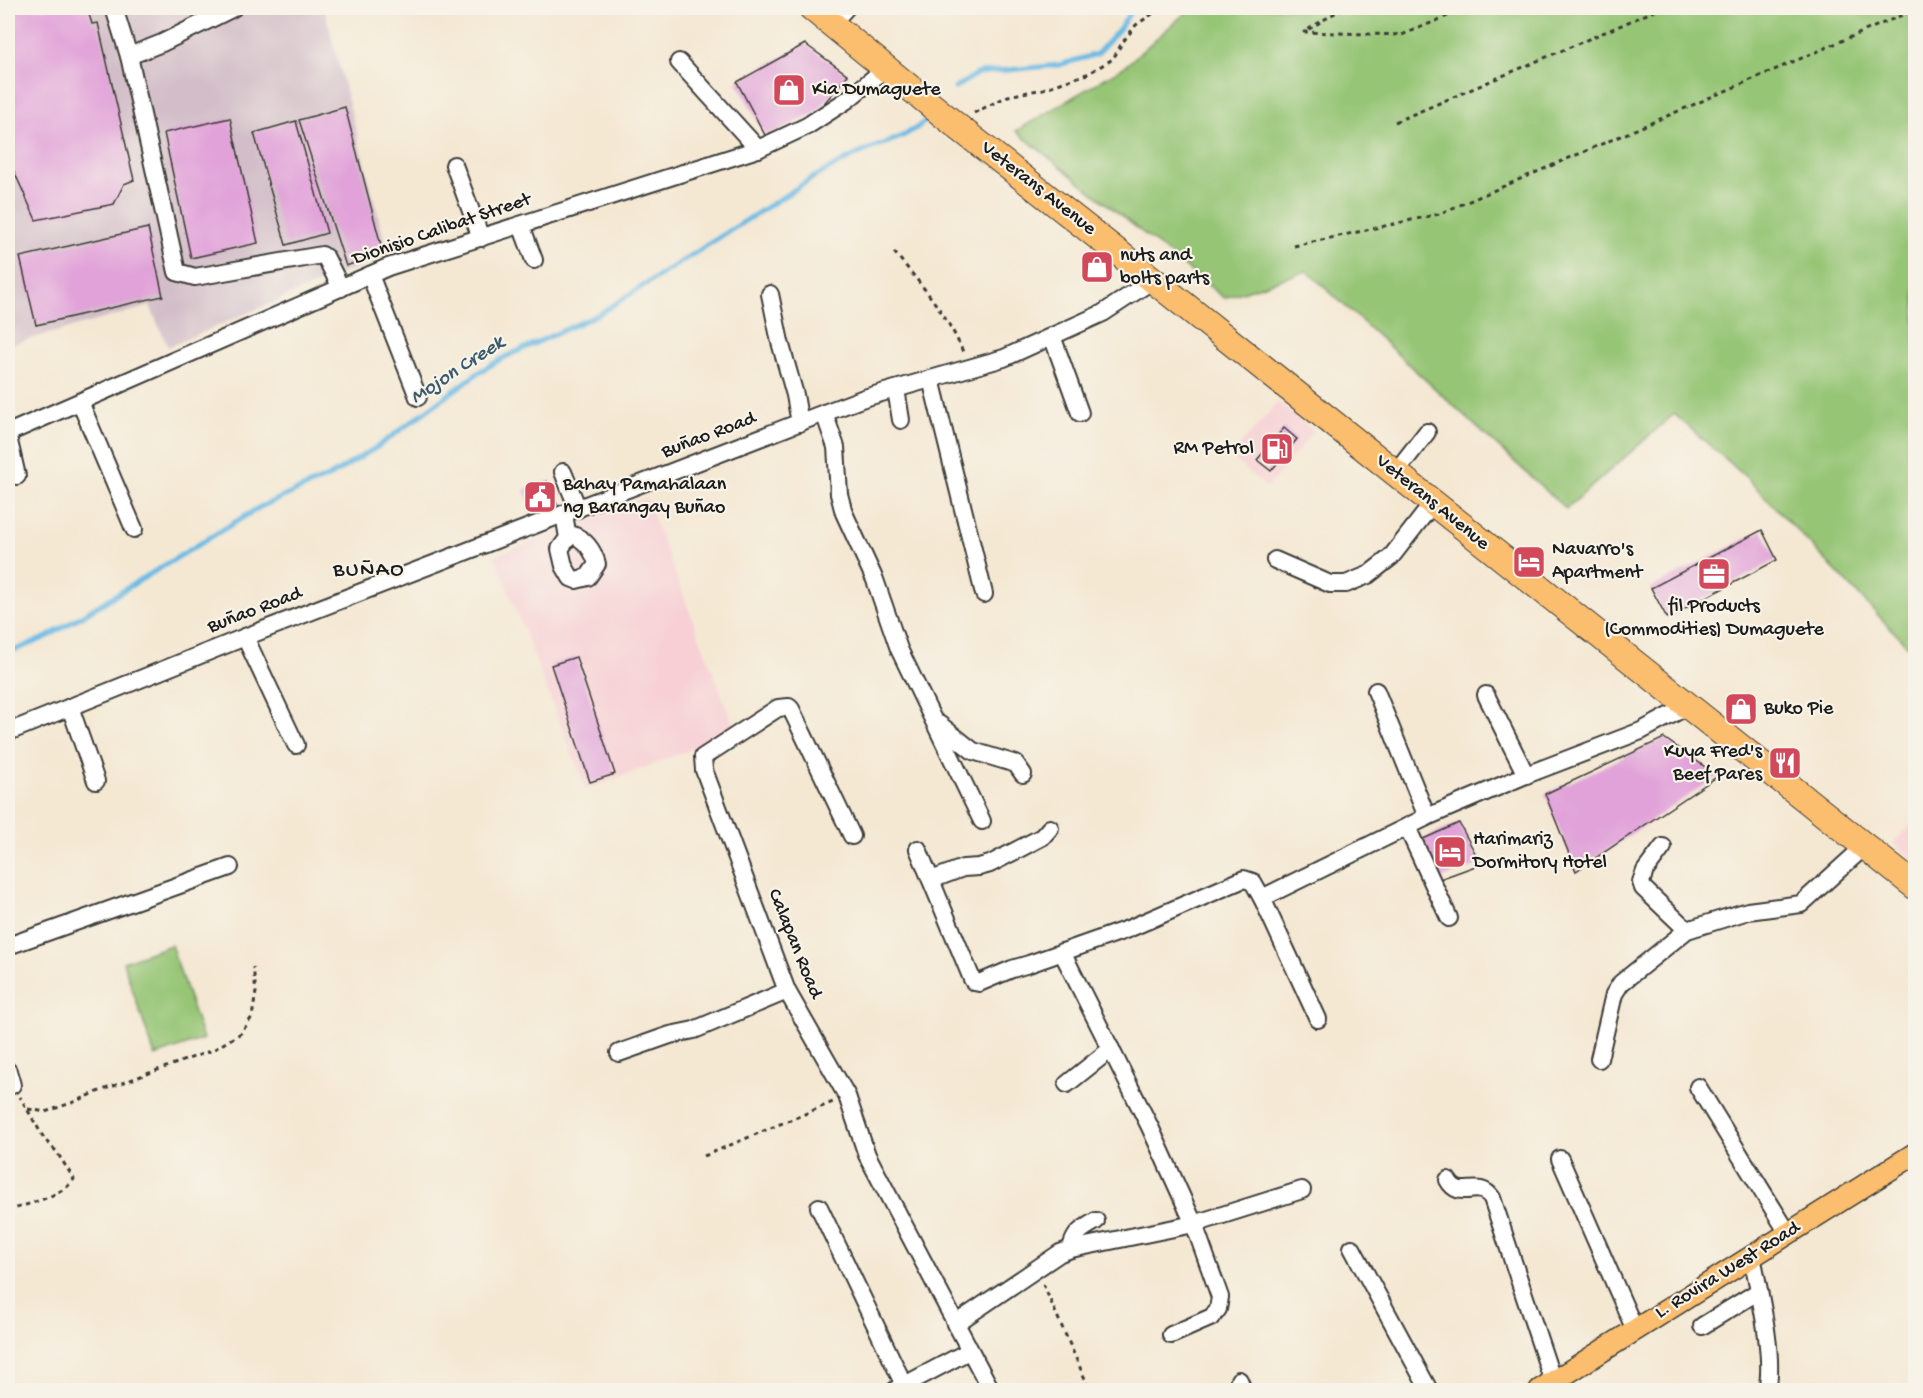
<svg xmlns="http://www.w3.org/2000/svg" width="1923" height="1398" font-family="'Gochi Hand',sans-serif">
  <style>
    .built { fill: #f7cfd4 }
    .industrial { fill: #d2bdc8 }
    .green { fill: #95c574; stroke: #587048; stroke-width: 1.5 }
    .lines { fill: none; stroke-linecap: round; stroke-linejoin: round }
    .stream { stroke: #69bae4; stroke-width: 5 }
    .building { fill: #e1a2d9 }
    .minor-casing { stroke: #3c3b37; stroke-width: 20 }
    .major-casing { stroke: #3c3b37; stroke-width: 24 }
    .highway-casing { stroke: #3c3b37; stroke-width: 28 }
    .path { stroke: #3c3b37; stroke-width: 3; stroke-dasharray: 4.5 4.5; stroke-linecap: butt }
    .minor { stroke: #fff; stroke-width: 16 }
    .major { stroke: #fbbd6e; stroke-width: 21 }
    .highway { stroke: #fbbd6e; stroke-width: 26 }
    .labels { text-anchor: middle; dominant-baseline: central; stroke-width: 4.5; stroke-linejoin: round; paint-order: stroke }
    .poi-label { font-size: 20px; fill: #1c1c1c; stroke: #f7f3e8; text-anchor: start }
    .street-label { font-size: 20px; fill: #1c1c1c; stroke: #f7f3e8 }
    .water-label { font-size: 21px; font-style: italic; fill: #3b5b6c; stroke: #f7f3e8 }
    .quarter-label { font-size: 22px; letter-spacing: 1.5px; fill: #1c1c1c; stroke: #f7f3e8 }
  </style>
  <rect width="100%" height="100%" fill="#f7f3e8"/>
  <filter id="ink" filterUnits="userSpaceOnUse"><feTurbulence type="fractalNoise" baseFrequency=".0167" numOctaves="2"/><feDisplacementMap in="SourceGraphic" scale="12" xChannelSelector="R" yChannelSelector="G"/><feConvolveMatrix kernelMatrix="1 2 1 2 8 2 1 2 1" color-interpolation-filters="sRGB"/></filter>
  <filter id="wash" filterUnits="userSpaceOnUse"><feTurbulence type="fractalNoise" baseFrequency=".008" numOctaves="4" result="noise"/><feDisplacementMap in="SourceGraphic" scale="24" xChannelSelector="R" yChannelSelector="G"/><feGaussianBlur stdDeviation="1.35" result="paint"/><feColorMatrix in="noise" values="0 0 0 0 0 0 0 0 0 0 0 0 0 0 0 0 0 1.4 0 .05"/><feComposite in="paint" operator="in"/></filter>
  <g filter="url(#wash)">
    <rect width="100%" height="100%" fill="#f4e8d3"/>
    <g class="built">
      <path d="M1278,402L1314,431L1267,488L1231,456Z"/>
      <path d="M646,498L736,732L586,790L495,556Z"/>
      <path d="M1915,821V862L1893,843Z"/>
    </g>
    <path class="industrial" d="M8,8H324L388,254L168,347L150,306L8,345V272L17,269L8,245Z"/>
    <g class="green">
      <path d="M1191,8H1915V654L1747,478L1674,414L1566,509L1307,271L1224,298L1016,131L1124,67Z"/>
      <path d="M171,945L203,1039L155,1056L123,962Z"/>
    </g>
    <g class="lines">
      <g class="stream">
        <path d="M955,88L978,73L1059,65L1097,54L1120,28L1133,8"/>
        <path d="M8,653L47,637L260,507L330,476L377,447L478,373L501,359L599,314L811,179C829,169 846,159 865,151C889,141 907,137 927,120"/>
      </g>
    </g>
    <g id="blocks">
      <g class="building">
        <path d="M8,8H87L92,24L98,23L134,180L124,184L114,204L36,220L8,158Z"/>
        <path d="M805,44L848,75L816,113L780,130L765,135L737,82Z"/>
        <path d="M345,107L383,253L346,266L299,120Z"/>
        <path d="M230,118L258,243L191,258L164,133Z"/>
        <path d="M296,121L327,233L286,245L254,133Z"/>
        <path d="M148,228L163,296L36,325L20,257Z"/>
        <path d="M1284,428L1297,439L1271,471L1257,460Z"/>
        <path d="M547,481L557,504L533,514L524,490Z"/>
        <path d="M1762,530L1777,560L1667,618L1651,588Z"/>
        <path d="M576,657L615,774L590,782L551,665Z"/>
        <path d="M1664,738L1718,776L1576,871L1545,794Z"/>
        <path d="M1459,823L1481,864L1437,880L1421,840Z"/>
      </g>
    </g>
  </g>
  <g filter="url(#ink)">
    <use href="#blocks" fill-opacity="0" stroke="#3c3b37" stroke-width="1.5"/>
    <g class="lines">
      <defs>
        <g id="minor">
          <path d="M114,8L129,56"/>
          <path d="M233,8L162,43L129,56L177,272L195,277L322,255L326,258L341,288"/>
          <path d="M832,23L846,8"/>
          <path d="M679,62L758,149"/>
          <path d="M454,165L481,238"/>
          <path d="M521,225L534,260"/>
          <path d="M370,275L418,397"/>
          <path d="M770,294L780,342L795,395L800,423"/>
          <path d="M1052,336L1080,413"/>
          <path d="M931,379L984,594"/>
          <path d="M896,389L901,420"/>
          <path d="M80,402L134,529"/>
          <path d="M824,413L836,447L839,494L844,513L875,580L899,649L982,821"/>
          <path d="M8,433L388,267L758,149L807,126L847,100L886,68"/>
          <path d="M8,437L17,476"/>
          <path d="M563,472L578,509"/>
          <path d="M1395,473L1427,432"/>
          <path d="M564,514L568,538L560,549L564,566L571,578L576,580L588,577L597,564C593,550 586,540 573,535L568,538"/>
          <path d="M1275,560L1330,584H1346L1368,575L1391,557L1433,503"/>
          <path d="M245,637L296,745"/>
          <path d="M1376,691L1427,817"/>
          <path d="M1486,695L1526,775"/>
          <path d="M70,707L96,781"/>
          <path d="M939,724L973,751L1016,764L1023,774"/>
          <path d="M8,732L245,637L824,413L864,398L1004,358L1103,313L1153,280"/>
          <path d="M1407,827L1449,918"/>
          <path d="M852,836L791,709L789,707L778,708L703,757L704,770L787,991L847,1096L867,1155L991,1390"/>
          <path d="M1663,847L1645,871L1641,882L1643,888L1687,930"/>
          <path d="M918,849L972,979L974,982L979,983L1012,969L1029,964L1128,929L1244,879L1253,882L1262,898L1427,817L1526,775L1641,731L1688,706"/>
          <path d="M931,880L963,868L979,867L990,864L1042,837L1050,828"/>
          <path d="M1262,898L1318,1019"/>
          <path d="M8,946L230,867"/>
          <path d="M1062,952L1150,1127L1194,1224L1220,1297L1218,1309L1212,1317L1171,1335"/>
          <path d="M619,1053L670,1035L694,1030L787,991"/>
          <path d="M1599,1059L1614,994L1621,983L1687,930L1748,911L1801,904L1865,846"/>
          <path d="M8,1071L12,1085"/>
          <path d="M1067,1084L1111,1049"/>
          <path d="M1698,1087L1788,1233"/>
          <path d="M1560,1159L1635,1330"/>
          <path d="M1448,1180C1460,1202 1478,1178 1492,1198L1553,1382"/>
          <path d="M819,1207L904,1385"/>
          <path d="M1352,1248L1429,1390"/>
          <path d="M1071,1249C1074,1233 1082,1229 1096,1221"/>
          <path d="M1752,1256C1759,1292 1775,1356 1767,1390"/>
          <path d="M955,1324L1060,1253L1071,1249L1194,1224L1302,1190"/>
          <path d="M1702,1326L1759,1291"/>
          <path d="M1239,1380L1243,1390"/>
          <path d="M895,1390L969,1351"/>
        </g>
        <path id="major" d="M1540,1390L1916,1153"/>
        <path id="highway" d="M812,8L953,123L1153,280L1916,887"/>
      </defs>
      <use href="#minor" class="minor-casing"/>
      <use href="#major" class="major-casing"/>
      <use href="#highway" class="highway-casing"/>
      <g class="path">
        <path d="M1343,8L1304,32L1402,35L1467,8"/>
        <path d="M974,113L1008,96L1043,89L1087,74L1113,59L1122,43L1136,25L1161,8"/>
        <path d="M1395,122L1661,8"/>
        <path d="M1294,246L1439,214L1916,9"/>
        <path d="M894,252C920,283 947,314 963,352"/>
        <path d="M28,1109L45,1112L77,1101L97,1092L213,1050L241,1033L252,1017L256,992L253,967"/>
        <path d="M704,1156L833,1102"/>
        <path d="M8,1211C26,1204 64,1196 74,1179L56,1151L45,1140L20,1097"/>
        <path d="M1043,1284L1090,1390"/>
      </g>
      <use href="#minor" class="minor"/>
      <use href="#major" class="major"/>
      <use href="#highway" class="highway"/>
    </g>
  </g>
  <defs>
    <symbol id="shop-square" viewBox="-11 -11 22 22"><rect x="-9" y="-9" width="18" height="18" rx="4" fill="#d1495b" stroke="#f7f3e8"/><path d="M-5-2.5h2.3a2.7 3.5 0 0 1 5.4 0H5L5.5 6h-11ZM-1.5-2.5h3a1.5 2.3 0 0 0-3 0Z" fill="#fff"/></symbol>
    <symbol id="fuel-square" viewBox="-11 -11 22 22"><rect x="-9" y="-9" width="18" height="18" rx="4" fill="#d1495b" stroke="#f7f3e8"/><path d="M-5.5-6h7V0h2V4h1.3V-2.5L3-4.5l.8-.8L6-3V5H2.5V1h-1V6h-7ZM-4.2-4.7v3.2H.2V-4.7Z" fill="#fff"/></symbol>
    <symbol id="civic-square" viewBox="-11 -11 22 22"><rect x="-9" y="-9" width="18" height="18" rx="4" fill="#d1495b" stroke="#f7f3e8"/><path d="M-.6-6.5H3V-4.5H.6V-3L4-1V1h2V6H-6V1h2V-1L-.6-3ZM-1.2 2.5V6h2.4V2.5Z" fill="#fff"/></symbol>
    <symbol id="hotel-square" viewBox="-11 -11 22 22"><rect x="-9" y="-9" width="18" height="18" rx="4" fill="#d1495b" stroke="#f7f3e8"/><path d="M-6-4.5h1.5V1H6V5H4.5V3h-9V5H-6ZM-4 0a1.8 1.8 0 1 1 3.6 0ZM.5 0V-2.5h3Q6-2.5 6 0Z" fill="#fff"/></symbol>
    <symbol id="office-square" viewBox="-11 -11 22 22"><rect x="-9" y="-9" width="18" height="18" rx="4" fill="#d1495b" stroke="#f7f3e8"/><path d="M-6-3h4V-5.5h4V-3h4V5H-6ZM-1-4.5V-3h2v-1.5ZM-6 0V1H6V0Z" fill="#fff"/></symbol>
    <symbol id="restaurant-square" viewBox="-11 -11 22 22"><rect x="-9" y="-9" width="18" height="18" rx="4" fill="#d1495b" stroke="#f7f3e8"/><path d="M-5-6h1v4h1v-4h1v4h1v-4h1v5L-1.5 .5V6h-2V.5L-5-1ZM5-6V6H3V1.5H1.5Q1.5-4 5-6Z" fill="#fff"/></symbol>
  </defs>
  <g fill-rule="evenodd">
    <use href="#shop-square" x="770" y="71" width="38" height="38"/>
    <use href="#shop-square" x="1078" y="248" width="38" height="38"/>
    <use href="#fuel-square" x="1258" y="430" width="38" height="38"/>
    <use href="#civic-square" x="521" y="478" width="38" height="38"/>
    <use href="#hotel-square" x="1510" y="543" width="38" height="38"/>
    <use href="#office-square" x="1695" y="555" width="38" height="38"/>
    <use href="#shop-square" x="1722" y="690" width="38" height="38"/>
    <use href="#restaurant-square" x="1766" y="744" width="38" height="38"/>
    <use href="#hotel-square" x="1431" y="833" width="38" height="38"/>
  </g>
  <g class="labels">
    <g class="poi-label">
      <text x="812" y="90">Kia Dumaguete</text>
      <text x="1120" y="256">nuts and<tspan x="1120" dy="23">bolts parts</tspan></text>
      <text x="1254" y="449" text-anchor="end">RM Petrol</text>
      <text x="563" y="485">Bahay Pamahalaan<tspan x="563" dy="23">ng Barangay Buñao</tspan></text>
      <text x="1552" y="550">Navarro's<tspan x="1552" dy="23">Apartment</tspan></text>
      <text x="1714" y="607" text-anchor="middle">fil Products<tspan x="1714" dy="23">(Commodities) Dumaguete</tspan></text>
      <text x="1764" y="709">Buko Pie</text>
      <text x="1762" y="752" text-anchor="end">Kuya Fred's<tspan x="1762" dy="23">Beef Pares</tspan></text>
      <text x="1473" y="840">Harimariz<tspan x="1473" dy="23">Dormitory Hotel</tspan></text>
    </g>
    <g class="street-label">
      <text transform="translate(1038 189) rotate(38)">Veterans Avenue</text>
      <text transform="translate(442 230) rotate(-19)">Dionisio Calibat Street</text>
      <text transform="translate(709 436) rotate(-21)">Buñao Road</text>
      <text transform="translate(1432 503) rotate(39)">Veterans Avenue</text>
      <text transform="translate(255 611) rotate(-21)">Buñao Road</text>
      <text transform="translate(794 944) rotate(68)">Calapan Road</text>
      <text transform="translate(1728 1271) rotate(-32)">L. Rovira West Road</text>
    </g>
    <g class="water-label">
      <text transform="translate(458 371) rotate(-33)">Mojon Creek</text>
    </g>
    <g class="quarter-label">
      <text x="369" y="571">BUÑAO</text>
    </g>
  </g>
  <rect width="1923" height="1398" fill="none" stroke="#f7f3e8" stroke-width="30"/>
</svg>
